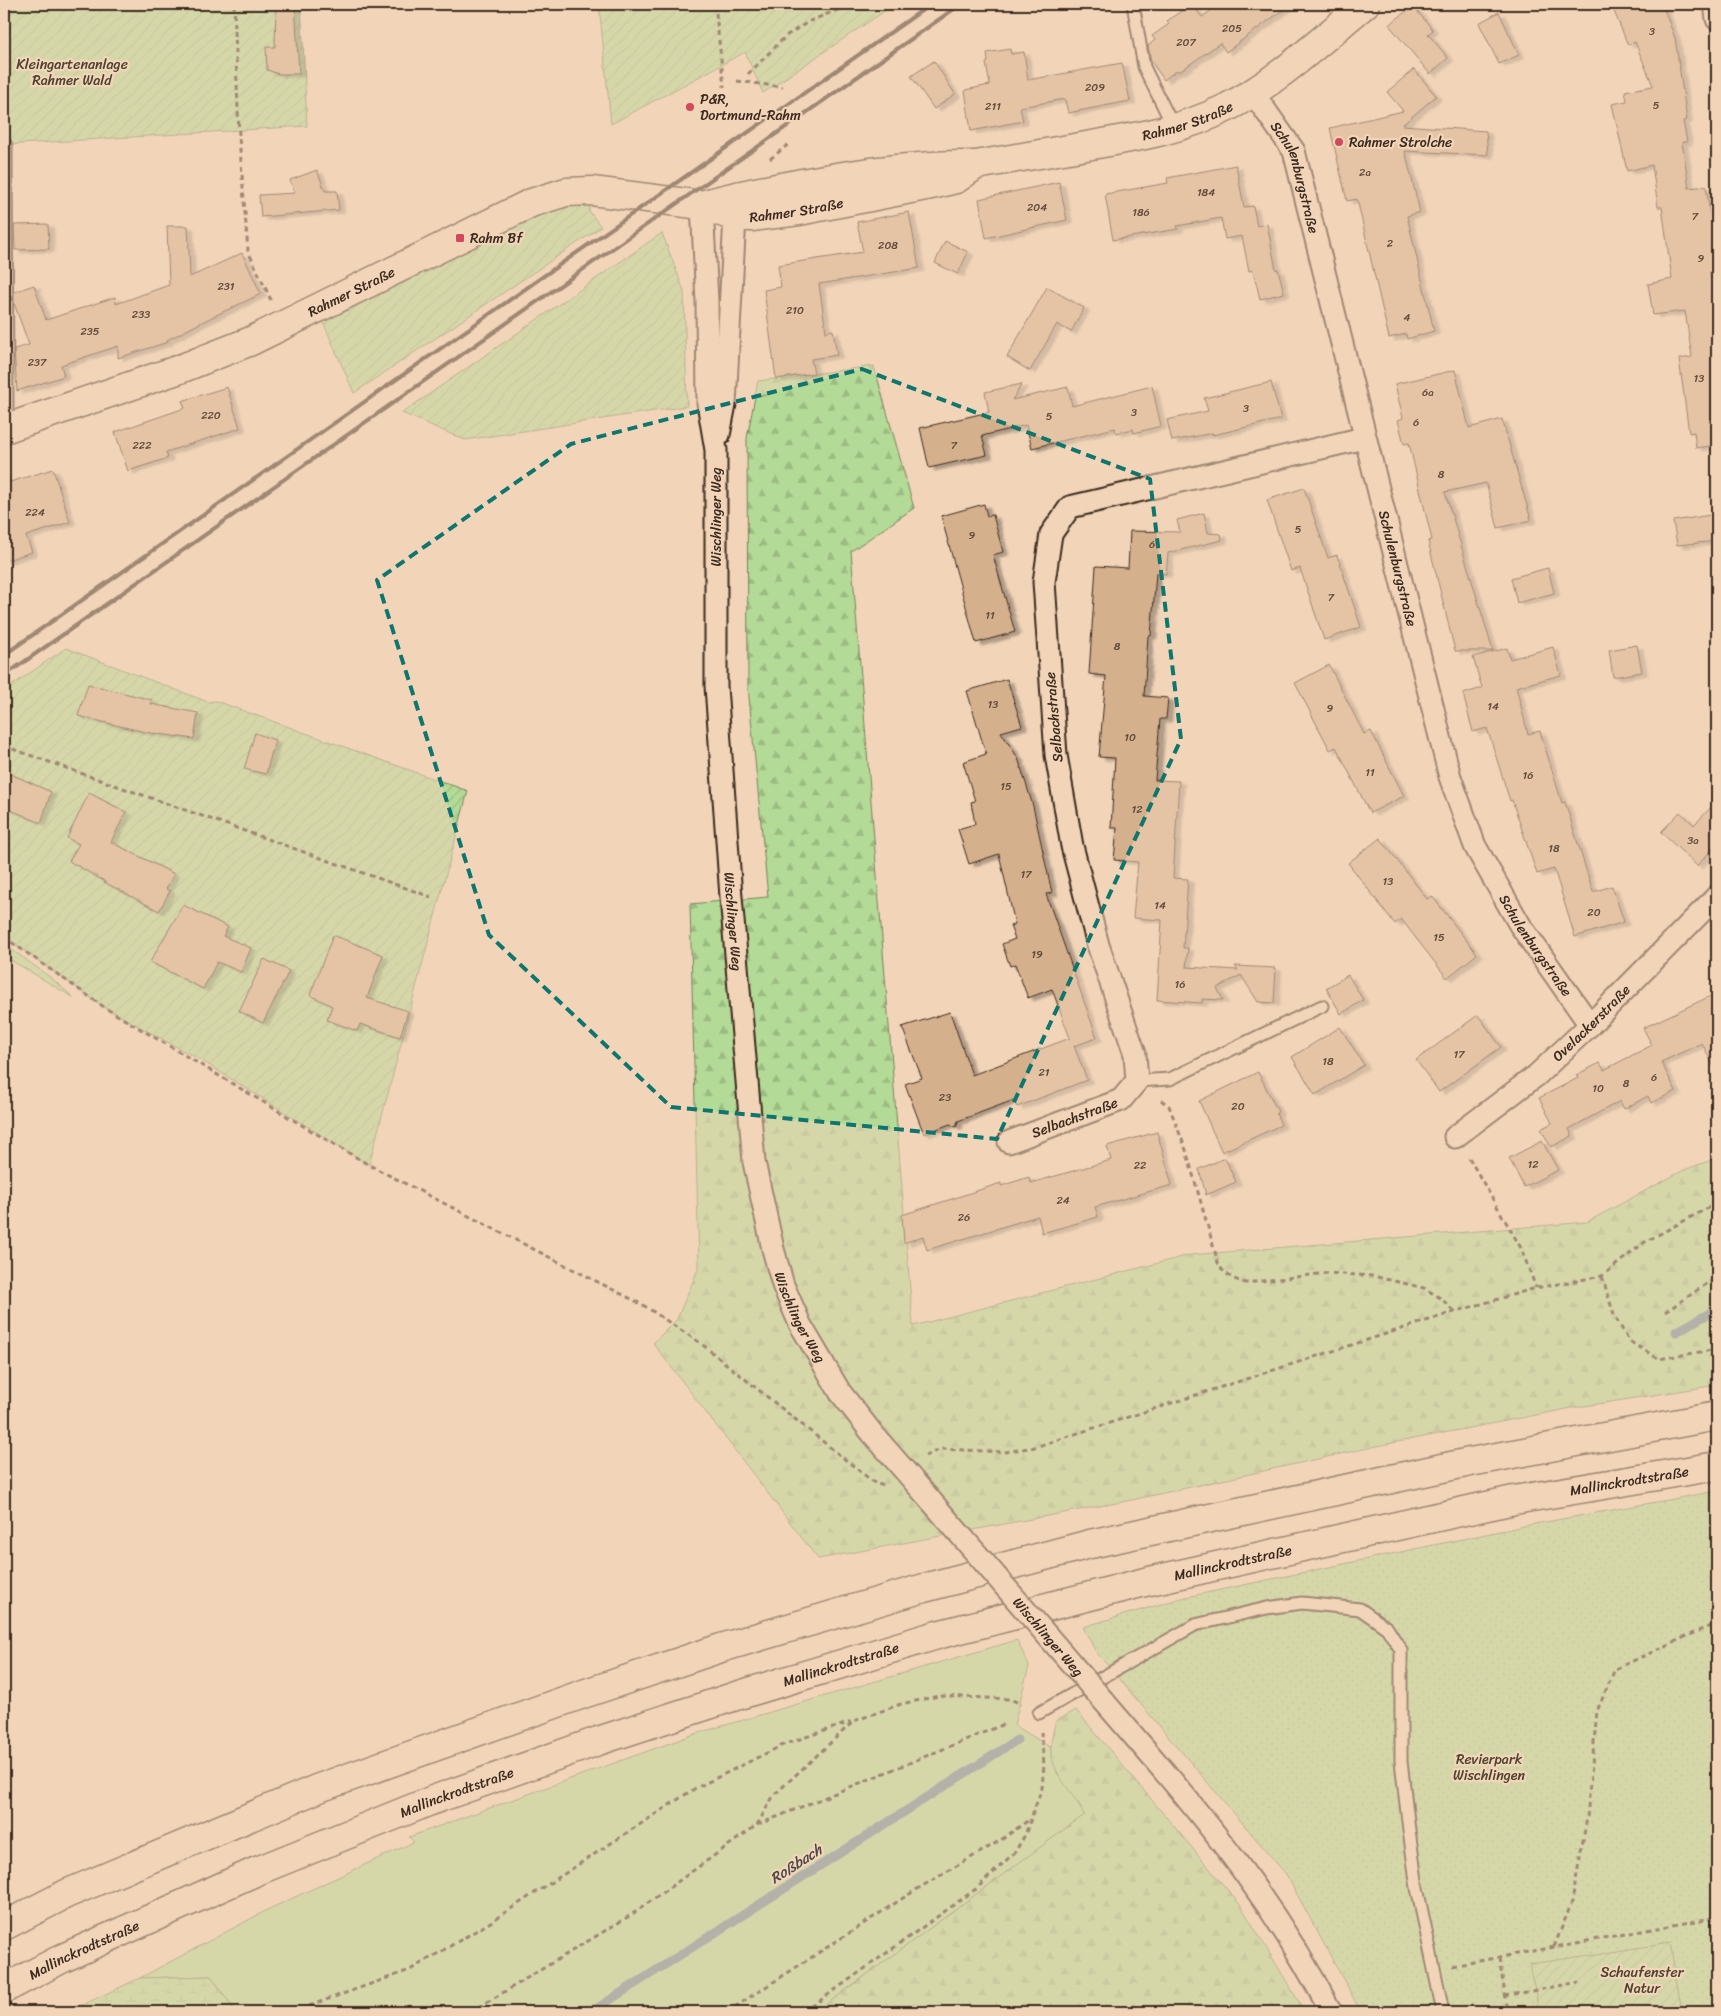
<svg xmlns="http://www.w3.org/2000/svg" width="1721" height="2016" font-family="Sriracha,sans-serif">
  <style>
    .grass { fill: #b3da96; stroke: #77825a }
    .forest { fill: url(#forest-firs); stroke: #77825a }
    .wetland { fill: url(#wetland-marsh); stroke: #77825a }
    .park { fill: url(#park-dots); stroke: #77825a }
    .garden { fill: url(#garden-furrows); stroke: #77825a }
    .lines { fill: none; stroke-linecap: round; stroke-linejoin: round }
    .stream { stroke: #688595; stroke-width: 9 }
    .building { fill: #d4b08d; stroke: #3b2a1e; filter: url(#shadow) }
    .service-casing { stroke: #3b2a1e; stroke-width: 15 }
    .minor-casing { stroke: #3b2a1e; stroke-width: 25 }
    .secondary-casing { stroke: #3b2a1e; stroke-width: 31 }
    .trunk-casing { stroke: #3b2a1e; stroke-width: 31 }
    .path { stroke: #3b2a1e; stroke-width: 3; stroke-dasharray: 5 4; stroke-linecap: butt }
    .service { stroke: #f2d5b9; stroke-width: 11 }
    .minor { stroke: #f2d5b9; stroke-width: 21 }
    .secondary { stroke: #f2d5b9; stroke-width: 28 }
    .trunk { stroke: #f2d5b9; stroke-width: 28 }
    .rail { stroke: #3b2a1e; stroke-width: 4 }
    .minor-bridge-casing { stroke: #3b2a1e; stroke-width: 25; stroke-linecap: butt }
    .minor-bridge { stroke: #f2d5b9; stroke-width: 21 }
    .marked { fill: none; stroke: #0f766e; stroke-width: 4; stroke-dasharray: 10 6; stroke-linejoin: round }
    .poi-dot { fill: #d1495b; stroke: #f2d5b9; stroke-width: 2 }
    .labels { text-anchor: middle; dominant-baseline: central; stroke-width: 4.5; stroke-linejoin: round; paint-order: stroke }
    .number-label { font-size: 11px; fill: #614c3a }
    .park-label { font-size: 14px; fill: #4d4430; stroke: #f2d5b9 }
    .poi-label { font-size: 14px; fill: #3b2a1e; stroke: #f2d5b9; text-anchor: start }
    .street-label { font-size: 14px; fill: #3b2a1e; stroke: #f2d5b9 }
    .water-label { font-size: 15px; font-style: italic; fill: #4a4846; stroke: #f2d5b9 }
  </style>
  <defs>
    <pattern id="forest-firs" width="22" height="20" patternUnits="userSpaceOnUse" patternTransform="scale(1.25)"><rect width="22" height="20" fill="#b3da96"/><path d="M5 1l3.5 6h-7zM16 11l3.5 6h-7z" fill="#9bbb81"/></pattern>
    <pattern id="wetland-marsh" width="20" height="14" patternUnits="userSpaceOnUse" patternTransform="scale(1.25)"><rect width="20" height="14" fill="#b3da96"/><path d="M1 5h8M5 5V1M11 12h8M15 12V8" fill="none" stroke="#9bbb81"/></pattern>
    <pattern id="park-dots" width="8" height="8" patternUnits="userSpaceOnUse" patternTransform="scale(1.25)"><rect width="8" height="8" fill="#b3da96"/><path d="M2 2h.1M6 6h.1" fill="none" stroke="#9bbb81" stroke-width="1.8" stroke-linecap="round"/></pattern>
    <pattern id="garden-furrows" width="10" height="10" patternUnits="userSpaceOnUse" patternTransform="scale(1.25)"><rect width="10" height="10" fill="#b3da96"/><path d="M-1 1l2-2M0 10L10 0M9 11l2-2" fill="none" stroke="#9bbb81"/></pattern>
    <filter id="shadow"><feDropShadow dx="5.5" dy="3" stdDeviation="1" flood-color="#0004"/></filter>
  </defs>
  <rect width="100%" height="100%" fill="#f2d5b9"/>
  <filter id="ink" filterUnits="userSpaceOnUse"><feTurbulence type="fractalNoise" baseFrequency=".02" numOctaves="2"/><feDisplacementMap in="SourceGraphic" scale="10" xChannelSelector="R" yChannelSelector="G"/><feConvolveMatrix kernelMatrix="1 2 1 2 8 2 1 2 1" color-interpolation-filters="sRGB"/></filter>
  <g filter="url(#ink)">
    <g class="grass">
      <path d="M4,944L50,977L74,998L4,956Z"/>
      <path d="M1017,1640L1029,1666L1014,1725L1050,1747L1057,1773L1074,1795L1085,1815L816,2012H236L211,1976L140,1978L269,1909L414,1842L409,1837L695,1734Z"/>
    </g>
    <g class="forest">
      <path d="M874,366L914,508L851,551L913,1326L1190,1255L1587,1222L1684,1170L1717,1158V1385L1572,1408L1377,1446L1127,1501L818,1559L653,1343L677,1319L699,1267L690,904L768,897L748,686L747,438L758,381Z"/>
      <path d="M1076,1710L1241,1906L1305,2012H816L1084,1815C1075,1793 1048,1771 1051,1745C1051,1738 1054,1730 1055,1722Z"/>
    </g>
    <path class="wetland" d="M211,1976L236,2012H67L140,1978Z"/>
    <path class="park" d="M1717,1491V2012H1361L1286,1874L1096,1652L1083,1627L1182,1598L1529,1525Z"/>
    <g class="garden">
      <path d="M4,4H301L307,126L4,145Z"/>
      <path d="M599,4H895L763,93L745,52L611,124Z"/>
      <path d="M592,191L589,211L601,227L354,393L317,308Z"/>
      <path d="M662,233L684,291L687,406L465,440L402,413Z"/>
      <path d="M66,648L208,702L216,701L468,791L369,1165L204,1062L107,1009L4,937V691Z"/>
      <path d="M1670,1943L1682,2012H1539L1530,1964Z"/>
    </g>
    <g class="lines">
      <g class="stream">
        <path d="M1676,1332L1717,1309"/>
        <path d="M591,2012L1017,1740"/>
      </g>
    </g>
    <g class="building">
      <path d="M276,4H295L299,74H279L267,70L266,47H275Z"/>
      <path d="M1191,4L1202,17L1220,4H1291L1226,52L1220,43L1179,72L1177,70L1164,80L1151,61L1148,46L1155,40L1152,36L1169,24L1167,21Z"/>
      <path d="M1611,4H1662L1675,38L1687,120L1683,121L1687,142H1682L1689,188L1706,186L1717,266V270L1710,271L1717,318V445L1696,448L1694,432L1689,433L1679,359L1692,357L1685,311L1653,315L1648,284L1672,279L1662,207H1658L1652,165L1627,171L1612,104L1627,101L1625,91L1653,86L1635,42L1628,45Z"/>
      <path d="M1413,6L1433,30L1428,34L1448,58L1430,74L1389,25Z"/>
      <path d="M1499,12L1519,55L1499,64L1479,23Z"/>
      <path d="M1010,49L1011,54L1024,52L1028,80L1122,63L1130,101L1068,113L1065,99L1020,107L1023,121L971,131L965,90L990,85L986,63L988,62L987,53Z"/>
      <path d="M934,61L955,94L934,109L911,76Z"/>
      <path d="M1414,69L1436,96L1402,125L1486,131L1488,155L1405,151L1420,212L1407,216L1434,331L1407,339L1406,334L1389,338L1357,199L1347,201L1330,128L1403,111L1387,92Z"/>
      <path d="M1236,165L1244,207L1253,206L1257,226L1267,224L1276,270L1278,269L1284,293L1260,299L1253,270L1249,271L1242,236L1225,239L1221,218L1177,226L1178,229L1113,240L1105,194L1168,183L1167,178Z"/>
      <path d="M317,170L325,191H337L339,210L261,217L259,195L295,193L290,180Z"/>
      <path d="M1059,182L1067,220L986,238L979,199Z"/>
      <path d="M909,212L919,268L819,284L826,332L833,330L837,355L811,359L814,373L776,379L764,290L781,287L778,265L863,252L857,222Z"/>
      <path d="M48,224L49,249L15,250L14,225Z"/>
      <path d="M167,226H188L190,277L242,253L261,294L210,318L167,340L168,342L118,358V346L61,365L64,376L17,391L14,349L29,345L14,303V292L34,285L46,320L115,297L116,304L169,285Z"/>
      <path d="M945,241L968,252L958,274L935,263Z"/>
      <path d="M1047,287L1084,308L1071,332L1057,324L1030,371L1007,357Z"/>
      <path d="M1455,370L1469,428L1502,419L1531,520L1498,528L1486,483L1445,492L1493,651H1455L1428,541L1432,540L1422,498L1409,443L1404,444L1398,420L1403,418L1395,384Z"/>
      <path d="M1271,382L1281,419L1213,435V433L1172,441L1167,420L1208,411L1204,398Z"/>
      <path d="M1022,384L1012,400L1068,387L1072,406L1152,386L1161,426L1134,433L1133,429L1116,433L1115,428L1032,448L1026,425L982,436L987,455L929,468L920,428L989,412L985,392Z"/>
      <path d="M227,387L240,428L166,452L168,458L128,471L115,432L185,408L182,401Z"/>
      <path d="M53,469L70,522L26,536L32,552L4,561V480H9L10,482Z"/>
      <path d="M1304,488L1328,558L1337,555L1361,627L1324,640L1300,568L1291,571L1267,500Z"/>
      <path d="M984,504L987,516L993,515L1003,552L993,555L1015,632L976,643L941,516Z"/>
      <path d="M1204,513L1208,533L1221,534L1222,540L1168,553L1166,574L1156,573L1151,636H1148L1144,696L1168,698L1166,719H1160L1155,780L1179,781L1173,878L1188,879L1183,948H1188L1186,967L1238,970L1235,966L1276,968L1274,1003L1258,1002L1241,975L1217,988L1223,1000L1202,999V1003L1157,1000L1162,920L1133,918L1138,862L1114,860L1117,828H1111L1115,758L1099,757L1106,676L1089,674L1096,566L1128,568L1130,531L1180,532L1177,520Z"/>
      <path d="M1717,514V541L1677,545L1673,521Z"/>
      <path d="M1548,568L1554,593L1517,603L1511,578Z"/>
      <path d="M1637,645L1642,672L1613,677L1609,650Z"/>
      <path d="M1553,647L1561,675L1516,687L1528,734L1540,731L1562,803L1565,802L1593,892L1612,886L1624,922L1575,937L1554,869L1537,874L1512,800L1510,801L1487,728L1473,732L1463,694L1482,688L1473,657L1507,648L1510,659Z"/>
      <path d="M1329,665L1364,734L1371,731L1404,796L1370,813L1336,747L1330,750L1295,683Z"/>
      <path d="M1007,679L1022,726L1001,732L1018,758L1033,806L1052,893L1046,894L1097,1038L1074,1046L1087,1080L1017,1107L1014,1100L958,1121L956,1127L950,1124L924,1134L905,1084L922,1078L902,1027L950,1012L972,1075L1070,1038L1052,989L1028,998L1015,964L1010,966L1002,944L1015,939L1010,926L1015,924L999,854L969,864L958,829L975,824L971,802L975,801L963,762L986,754L967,691Z"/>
      <path d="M88,684L152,700L151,704L198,713L194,739L145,732L78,716Z"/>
      <path d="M255,733L275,740L266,774L244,769Z"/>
      <path d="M4,771L51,792L41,823L4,807Z"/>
      <path d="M89,793L126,812L111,842L174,874L166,889L170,891L159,911L104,882V881L69,861L79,844L67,838Z"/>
      <path d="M1717,801V844L1697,866L1661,832L1680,812L1694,825Z"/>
      <path d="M1380,838L1427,899L1432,896L1477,954L1447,978L1401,919L1395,924L1348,863Z"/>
      <path d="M183,905L228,927L223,936L251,948L241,972L217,962L203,989L150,962Z"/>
      <path d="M333,935L383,955L367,998L408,1011L400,1037L360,1024L357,1031L327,1020L332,1006L310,995Z"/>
      <path d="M264,959L289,971L263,1023L239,1011Z"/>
      <path d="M1348,975L1363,1000L1341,1014L1326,988Z"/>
      <path d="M1717,993V1073L1702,1043L1661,1062L1676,1091L1651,1103L1648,1096L1624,1109L1620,1101L1569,1129L1572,1136L1551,1147L1541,1129L1552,1123L1539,1098L1578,1078L1576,1075L1600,1063L1604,1070L1652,1045L1643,1028Z"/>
      <path d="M1478,1015L1501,1047L1439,1092L1416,1060Z"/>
      <path d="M1340,1027L1364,1065L1315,1095L1292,1057Z"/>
      <path d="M1258,1072L1278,1112L1276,1113L1281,1125L1222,1152L1199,1101Z"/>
      <path d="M1157,1132L1172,1185L1095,1207L1098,1217L1042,1233L1038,1216L927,1250L923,1236L904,1243L902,1215L1001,1183V1186L1029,1177L1031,1183L1111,1160L1107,1146Z"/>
      <path d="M1542,1141L1558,1170L1524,1187L1509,1158Z"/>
      <path d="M1225,1158L1236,1182L1206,1195L1199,1169Z"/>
    </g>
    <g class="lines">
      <defs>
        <g id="service">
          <path d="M1133,4L1144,67L1174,128"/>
          <path d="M6,145L7,428"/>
          <path d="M1137,1081L1170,1079L1322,1006"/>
          <path d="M1039,1713L1195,1625L1267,1608L1302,1603L1360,1609L1387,1628L1401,1650V1761L1409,1830L1417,1888L1443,2012"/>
        </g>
        <g id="minor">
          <path d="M1715,4L1717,19"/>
          <path id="s1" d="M1253,93L1294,151L1450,777L1475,846L1520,925L1590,1025"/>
          <path id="s2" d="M702,205L707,302L708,403L716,450V686L731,897L754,1162L773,1249L783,1285L800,1324L840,1392L872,1433L932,1502"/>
          <path d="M719,435L725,404L735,217L733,201"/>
          <path id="s3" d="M1455,1137L1537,1075L1590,1025L1717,896"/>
          <path id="s4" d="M1009,1142L1121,1100L1137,1081L1135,1054L1098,945L1072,846L1056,755L1044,582L1051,534L1070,507L1364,438"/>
          <path d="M1145,1749C1216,1831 1281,1915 1331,2012"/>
        </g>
        <g id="secondary">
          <path id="s5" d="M702,205C739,194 776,188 813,181C867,172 922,164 976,165C1015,158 1053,152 1092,145C1138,137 1184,129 1226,108C1277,82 1321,40 1365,4"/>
          <path id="s6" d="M4,429L180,369L251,341L531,203L566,192L592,191L702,205L735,217H752L799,211L936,184L956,179L976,165"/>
        </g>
        <g id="trunk">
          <path d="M4,1926L66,1894L319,1788L586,1693L721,1648L924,1588L1090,1544L1470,1462L1717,1416"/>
          <path id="s7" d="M4,1989L63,1958L257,1871L433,1800L598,1741L736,1696L937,1635L1145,1582L1514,1500L1717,1466"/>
        </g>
      </defs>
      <use href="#service" class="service-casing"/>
      <use href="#minor" class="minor-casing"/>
      <use href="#secondary" class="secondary-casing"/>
      <use href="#trunk" class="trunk-casing"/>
      <g class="path">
        <path d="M234,4L239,136L248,251L271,300"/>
        <path d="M715,4L724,87"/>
        <path d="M748,74L787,35L810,21L852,4"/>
        <path d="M737,81L783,87"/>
        <path d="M4,91L5,125"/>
        <path d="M770,159L790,143"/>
        <path d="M4,746L431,897"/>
        <path d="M4,937L107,1009L369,1165L643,1305L699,1342L877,1485L885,1484"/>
        <path d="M1161,1100L1169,1106L1186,1150L1219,1266C1227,1276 1234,1280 1246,1283L1327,1273L1373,1276L1424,1288L1442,1299L1454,1312"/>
        <path d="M1469,1158L1521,1248L1536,1288"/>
        <path d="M1602,1276L1614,1315L1629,1341L1659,1359L1717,1349"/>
        <path d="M1665,1312L1717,1277"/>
        <path d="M925,1456L941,1449L1005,1452L1035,1447L1454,1312L1536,1288L1602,1276L1645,1242L1717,1203"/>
        <path d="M757,1825L774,1795L854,1721L901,1704L939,1696L1010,1699L1021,1704"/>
        <path d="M1554,1947L1572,1902L1587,1818L1597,1711L1615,1669L1705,1628L1717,1625"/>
        <path d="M1499,1958L1508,2012"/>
        <path d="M1452,1966L1717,1917"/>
        <path d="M1505,1996L1579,1982"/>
        <path d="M292,2012L410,1970L489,1923L694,1789L785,1744L851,1722"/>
        <path d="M471,2012L631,1915L757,1825L1007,1723"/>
        <path d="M727,2012L914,1891L1001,1840L1030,1819"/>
        <path d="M804,2012L976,1889L1015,1852L1025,1835L1042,1788L1044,1765L1041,1732"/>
      </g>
      <use href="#service" class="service"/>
      <use href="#minor" class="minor"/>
      <use href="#secondary" class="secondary"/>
      <use href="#trunk" class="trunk"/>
      <g class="rail">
        <path d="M4,655L931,4"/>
        <path d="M4,676L961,4"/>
      </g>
      <defs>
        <g id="minor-bridge">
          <path id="s8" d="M932,1502L1145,1749"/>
        </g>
      </defs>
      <use href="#minor-bridge" class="minor-bridge-casing"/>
      <use href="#minor-bridge" class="minor-bridge"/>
    </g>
  </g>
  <path d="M0 0H1721V2016H0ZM862,369L1150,479L1181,739L997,1139L671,1107L489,935L377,580L571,444Z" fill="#f2d5b9" fill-opacity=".55" fill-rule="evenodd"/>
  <path class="marked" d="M862,369L1150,479L1181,739L997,1139L671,1107L489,935L377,580L571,444Z"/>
  <g class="poi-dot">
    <circle cx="690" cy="107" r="5"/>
    <circle cx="1339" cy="142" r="5"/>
    <rect x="455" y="233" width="10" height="10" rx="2.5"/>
  </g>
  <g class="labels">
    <g class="number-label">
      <text x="1232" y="28">205</text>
      <text x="1652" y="31">3</text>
      <text x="1186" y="42">207</text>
      <text x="1095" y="87">209</text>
      <text x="1656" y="105">5</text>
      <text x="993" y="106">211</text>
      <text x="1365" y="172">2a</text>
      <text x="1206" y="192">184</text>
      <text x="1037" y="207">204</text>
      <text x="1141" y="212">186</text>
      <text x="1695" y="216">7</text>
      <text x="1390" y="243">2</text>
      <text x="888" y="245">208</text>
      <text x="1701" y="258">9</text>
      <text x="226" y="286">231</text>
      <text x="795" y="310">210</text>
      <text x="141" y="314">233</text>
      <text x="1407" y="317">4</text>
      <text x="90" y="331">235</text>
      <text x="37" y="362">237</text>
      <text x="1699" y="378">13</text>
      <text x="1428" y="392">6a</text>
      <text x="1246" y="408">3</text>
      <text x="1134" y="412">3</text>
      <text x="211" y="415">220</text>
      <text x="1049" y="416">5</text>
      <text x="1416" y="422">6</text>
      <text x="142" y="445">222</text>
      <text x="954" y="445">7</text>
      <text x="1441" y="474">8</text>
      <text x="35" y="512">224</text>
      <text x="1298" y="529">5</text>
      <text x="972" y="535">9</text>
      <text x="1152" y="544">6</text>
      <text x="1331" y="597">7</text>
      <text x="990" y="615">11</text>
      <text x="1117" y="646">8</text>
      <text x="993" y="704">13</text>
      <text x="1493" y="706">14</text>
      <text x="1330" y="708">9</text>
      <text x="1130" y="737">10</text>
      <text x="1370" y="772">11</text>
      <text x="1528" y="775">16</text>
      <text x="1006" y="786">15</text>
      <text x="1137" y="809">12</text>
      <text x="1693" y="840">3a</text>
      <text x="1554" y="848">18</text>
      <text x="1026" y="874">17</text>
      <text x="1388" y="881">13</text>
      <text x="1160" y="905">14</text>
      <text x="1594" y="912">20</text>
      <text x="1439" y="937">15</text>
      <text x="1037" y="954">19</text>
      <text x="1180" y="984">16</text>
      <text x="1459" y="1054">17</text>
      <text x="1328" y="1061">18</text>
      <text x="1044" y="1072">21</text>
      <text x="1654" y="1077">6</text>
      <text x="1626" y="1083">8</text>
      <text x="1598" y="1088">10</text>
      <text x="945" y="1097">23</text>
      <text x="1238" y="1106">20</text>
      <text x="1533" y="1164">12</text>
      <text x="1140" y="1165">22</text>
      <text x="1063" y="1200">24</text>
      <text x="964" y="1217">26</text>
    </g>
    <g class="park-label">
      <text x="72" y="64">Kleingartenanlage<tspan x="72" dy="16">Rahmer Wald</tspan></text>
      <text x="1489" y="1759">Revierpark<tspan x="1489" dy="16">Wischlingen</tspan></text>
      <text x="1642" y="1972">Schaufenster<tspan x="1642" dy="16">Natur</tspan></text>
    </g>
    <g class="poi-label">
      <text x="700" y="99">P&amp;R,<tspan x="700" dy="16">Dortmund-Rahm</tspan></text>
      <text x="1349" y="142">Rahmer Strolche</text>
      <text x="470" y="238">Rahm Bf</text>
    </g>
    <g class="street-label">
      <text stroke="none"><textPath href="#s5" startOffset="494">Rahmer Straße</textPath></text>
      <text stroke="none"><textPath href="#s1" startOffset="96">Schulenburgstraße</textPath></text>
      <text stroke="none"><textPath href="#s6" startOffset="845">Rahmer Straße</textPath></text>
      <text stroke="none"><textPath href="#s6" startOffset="374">Rahmer Straße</textPath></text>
      <text transform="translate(716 517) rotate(-90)">Wischlinger Weg</text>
      <text stroke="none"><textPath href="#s1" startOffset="501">Schulenburgstraße</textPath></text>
      <text transform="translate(1054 717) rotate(-95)">Selbachstraße</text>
      <text stroke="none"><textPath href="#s2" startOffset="718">Wischlinger Weg</textPath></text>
      <text stroke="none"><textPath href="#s1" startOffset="906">Schulenburgstraße</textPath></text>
      <text stroke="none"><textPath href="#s3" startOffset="178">Ovelackerstraße</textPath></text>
      <text stroke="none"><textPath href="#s4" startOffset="70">Selbachstraße</textPath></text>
      <text stroke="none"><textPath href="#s2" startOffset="1122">Wischlinger Weg</textPath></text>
      <text stroke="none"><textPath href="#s7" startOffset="1709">Mallinckrodtstraße</textPath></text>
      <text stroke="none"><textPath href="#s7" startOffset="1304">Mallinckrodtstraße</textPath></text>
      <text stroke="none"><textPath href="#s8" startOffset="178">Wischlinger Weg</textPath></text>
      <text stroke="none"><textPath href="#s7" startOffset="899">Mallinckrodtstraße</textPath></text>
      <text stroke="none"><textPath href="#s7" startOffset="494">Mallinckrodtstraße</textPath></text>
      <text stroke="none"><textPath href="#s7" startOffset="89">Mallinckrodtstraße</textPath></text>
    </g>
    <g class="water-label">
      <text transform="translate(796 1864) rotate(-33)">Roßbach</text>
    </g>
  </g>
  <rect width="1721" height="2016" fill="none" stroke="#f2d5b9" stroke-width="20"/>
  <rect x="10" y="10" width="1701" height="1996" fill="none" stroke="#3b2a1e" stroke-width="2" filter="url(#ink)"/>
</svg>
